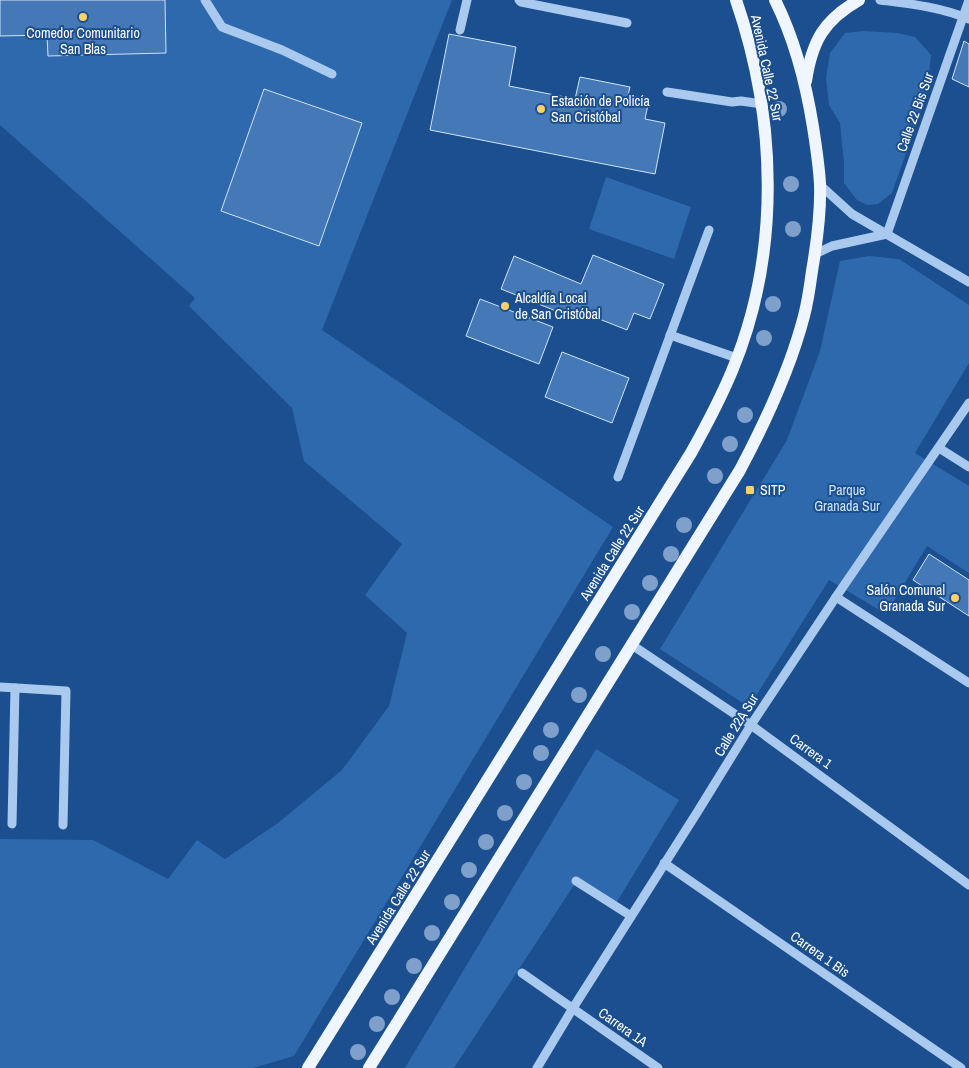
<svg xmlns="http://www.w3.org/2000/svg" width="969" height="1068" font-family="'Archivo Narrow',sans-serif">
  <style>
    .green { fill: #2e69ad }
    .building { fill: #4478b7; stroke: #cfe3fa }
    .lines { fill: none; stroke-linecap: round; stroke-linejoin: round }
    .minor { stroke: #a9c9ee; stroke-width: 9 }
    .major { stroke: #f0f6ff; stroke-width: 12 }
    .tree { fill: #7ea0ca }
    .poi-dot { fill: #ffd166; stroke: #1b4f8f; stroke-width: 2 }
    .labels { text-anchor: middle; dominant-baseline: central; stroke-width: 4; stroke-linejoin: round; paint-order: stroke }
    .poi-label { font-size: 14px; fill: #fff; stroke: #1b4f8f; text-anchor: start }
    .street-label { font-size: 14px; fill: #fff; stroke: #1b4f8f }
    .park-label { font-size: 14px; fill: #cfe3fa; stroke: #1b4f8f }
  </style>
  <rect width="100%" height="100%" fill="#1b4f8f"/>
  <g class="green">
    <path d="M165,0H452L322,330L613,527L294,1056L253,1068H0V839L93,840L168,879L197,840L225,859L278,823L342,770L389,706L407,633L365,595L402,544L304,461L292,408L189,306L195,298L0,125V36L47,35L49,56L166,53Z"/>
    <path d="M864,31L897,33L915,37L931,55L927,93L892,193L878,204L867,205L857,200L844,183V163L840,123L829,105L826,78L830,53L845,33Z"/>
    <path d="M606,177L691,207L674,259L589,229Z"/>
    <path d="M869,256L899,259L969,305V363L915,453L969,486V573L927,546L886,614L829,580L749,707L660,649L787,440L820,351L840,261Z"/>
    <path d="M596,749L679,800L615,905L576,882L454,1068H405Z"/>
  </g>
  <g class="building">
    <path d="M0,0H165L166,53L48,56L47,35L0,36Z"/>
    <path d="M449,34L516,47L509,86L575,99L580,77L630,87L628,95L649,100L645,119L665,123L655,174L430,130Z"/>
    <path d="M964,41L969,44V87L952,79Z"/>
    <path d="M264,89L362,123L319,246L221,211Z"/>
    <path d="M593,255L664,284L650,319L634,313L627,330L574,309L571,317L501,289L514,256L581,284Z"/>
    <path d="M480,299L553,327L539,364L466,336Z"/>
    <path d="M562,352L629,378L612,423L545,397Z"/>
    <path d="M929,554L969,580V616L913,580Z"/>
  </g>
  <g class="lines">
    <g class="minor">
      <path d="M205,0L222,27L282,50L332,74"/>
      <path d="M519,0L521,2L627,23"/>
      <path d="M880,0C911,4 940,7 969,19"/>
      <path d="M460,30L467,0"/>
      <path d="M667,92L732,102L741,101L762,104"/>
      <path d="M820,185L852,214L969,282"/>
      <path d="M887,234L969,0"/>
      <path d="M815,254L832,246L887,234"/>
      <path d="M670,335L737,358"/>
      <path d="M939,448L969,467"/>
      <path d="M618,477L709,230"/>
      <path d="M836,597L969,683"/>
      <path d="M632,645L751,725L969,885"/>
      <path d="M0,687L66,691L63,825"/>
      <path d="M12,824L15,688"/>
      <path d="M664,863L961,1068"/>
      <path d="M576,881L631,916"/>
      <path d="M522,973L658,1068"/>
      <path d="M537,1068L573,1008L698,811L751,725L836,597L969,403"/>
    </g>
    <g class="major">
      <path d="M806,81C812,41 824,20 859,0"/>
      <path d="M308,1068L691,453C706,426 720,400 732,371C781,254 777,119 736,0"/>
      <path d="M369,1068L740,470C766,421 790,370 804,316C808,301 810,286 812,271C817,242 821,213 820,184C819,165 816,146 813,127C806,83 795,40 775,0"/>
    </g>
  </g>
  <g class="tree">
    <circle cx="779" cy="109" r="8"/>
    <circle cx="791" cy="184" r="8"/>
    <circle cx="793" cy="229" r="8"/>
    <circle cx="773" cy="304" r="8"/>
    <circle cx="764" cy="338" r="8"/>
    <circle cx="745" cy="415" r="8"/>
    <circle cx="730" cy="444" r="8"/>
    <circle cx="715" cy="476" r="8"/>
    <circle cx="684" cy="525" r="8"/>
    <circle cx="671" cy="554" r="8"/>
    <circle cx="650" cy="583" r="8"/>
    <circle cx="632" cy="612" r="8"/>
    <circle cx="603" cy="654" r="8"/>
    <circle cx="579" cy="695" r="8"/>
    <circle cx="551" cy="730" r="8"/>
    <circle cx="541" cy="753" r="8"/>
    <circle cx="524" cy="782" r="8"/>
    <circle cx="505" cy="813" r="8"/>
    <circle cx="486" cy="842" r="8"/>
    <circle cx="469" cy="870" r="8"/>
    <circle cx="452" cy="902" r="8"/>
    <circle cx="432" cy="933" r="8"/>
    <circle cx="414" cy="966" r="8"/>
    <circle cx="392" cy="997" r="8"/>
    <circle cx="377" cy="1024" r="8"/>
    <circle cx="358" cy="1052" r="8"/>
  </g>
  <g class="poi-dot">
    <circle cx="83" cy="17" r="5"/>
    <circle cx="541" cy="109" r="5"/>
    <circle cx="505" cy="306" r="5"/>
    <rect x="745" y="485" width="10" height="10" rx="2.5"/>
    <circle cx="955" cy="598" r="5"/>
  </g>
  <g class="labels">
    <g class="poi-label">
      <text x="83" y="33" text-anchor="middle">Comedor Comunitario<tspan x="83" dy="16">San Blas</tspan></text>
      <text x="551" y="101">Estación de Policía<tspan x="551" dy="16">San Cristóbal</tspan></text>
      <text x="515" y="298">Alcaldía Local<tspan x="515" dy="16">de San Cristóbal</tspan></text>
      <text x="760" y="490">SITP</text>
      <text x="945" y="590" text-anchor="end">Salón Comunal<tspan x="945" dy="16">Granada Sur</tspan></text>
    </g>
    <g class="street-label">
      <text transform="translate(767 68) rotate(78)">Avenida Calle 22 Sur</text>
      <text transform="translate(915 112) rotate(-70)">Calle 22 Bis Sur</text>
      <text transform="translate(612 553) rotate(-58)">Avenida Calle 22 Sur</text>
      <text transform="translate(736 725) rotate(-58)">Calle 22A Sur</text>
      <text transform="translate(811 751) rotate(36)">Carrera 1</text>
      <text transform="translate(398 897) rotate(-58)">Avenida Calle 22 Sur</text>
      <text transform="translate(820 954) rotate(35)">Carrera 1 Bis</text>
      <text transform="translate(623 1027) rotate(35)">Carrera 1A</text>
    </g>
    <g class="park-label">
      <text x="847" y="490">Parque<tspan x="847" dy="16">Granada Sur</tspan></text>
    </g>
  </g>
</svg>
